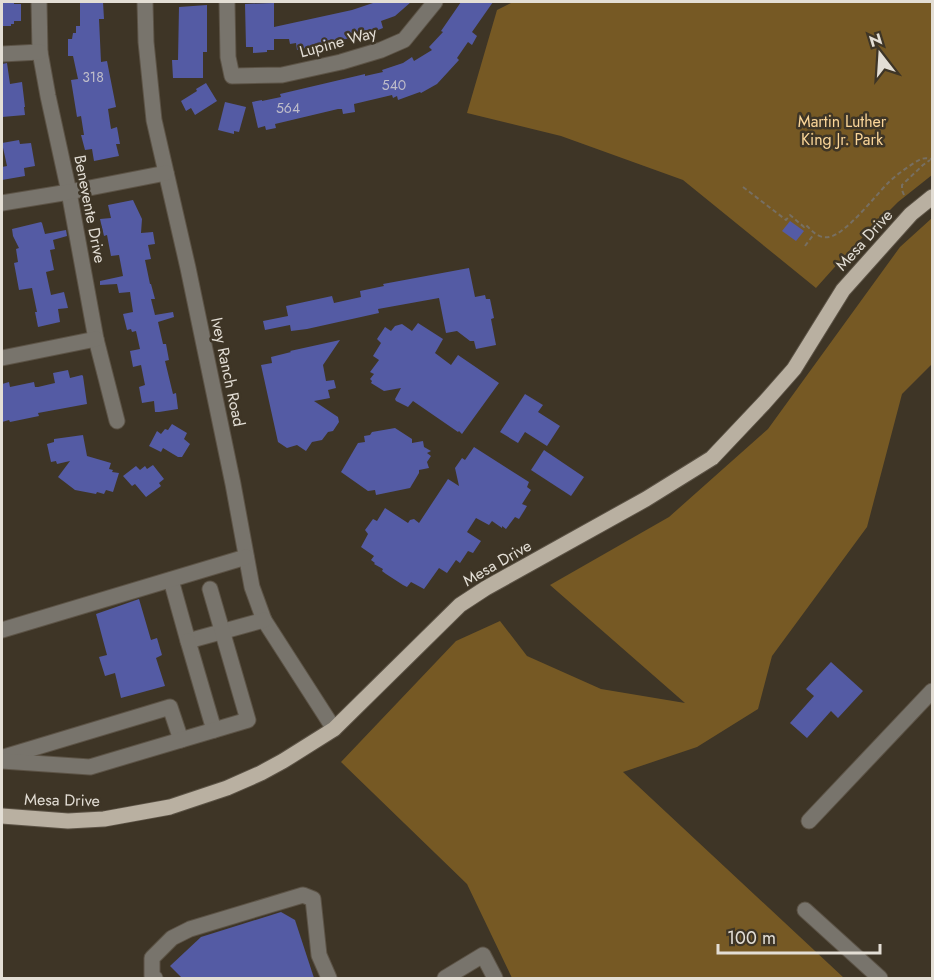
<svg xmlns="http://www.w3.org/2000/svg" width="934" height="980" font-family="Jost,sans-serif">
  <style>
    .green { fill: #765924 }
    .building { fill: #545ba4 }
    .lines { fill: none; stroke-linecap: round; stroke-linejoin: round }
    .minor-casing { stroke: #5c5346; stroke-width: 17 }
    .major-casing { stroke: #5c5346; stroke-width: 17 }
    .path { stroke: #776f62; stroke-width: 2; stroke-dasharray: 4.5 3; stroke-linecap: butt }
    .minor { stroke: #78746c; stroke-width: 15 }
    .major { stroke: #b9b0a1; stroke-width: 15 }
    .labels { text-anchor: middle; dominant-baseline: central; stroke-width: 5; stroke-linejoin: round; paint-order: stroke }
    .number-label { font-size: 14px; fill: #bfbdc9 }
    .street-label { font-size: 16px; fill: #e3ded5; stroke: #3e3526 }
    .park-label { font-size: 16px; fill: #fbd699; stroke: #3e3526 }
  </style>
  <rect width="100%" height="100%" fill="#3e3526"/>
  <g class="green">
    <path d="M513,2H932V175L898,202L850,250L816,288L683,180L561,136L467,113L497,10Z"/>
    <path d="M932,218V364L902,394L867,527L772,656L758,709L697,747L623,772L844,978H512L467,884L341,762L456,641L500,621L527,656L601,689L685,703L550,585L669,517L768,429L900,247Z"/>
  </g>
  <g class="building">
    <path d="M2,2H14V4H21V21H14V24H11V26H2Z"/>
    <path d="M80,2H103L104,19H99L101,62L107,61L116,107L108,109L111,129L117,127L120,144H116L119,156L94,161L92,149L85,150L81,135H84L81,116L77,117L71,80L78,79L73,56H68V39H72L73,33H76V26H80Z"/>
    <path d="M376,2H411L395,16L381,21L383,28L368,34L297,50L296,43L290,44L289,39H274V50H267V52L253,53V47H246L245,4L274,3V27L352,10Z"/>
    <path d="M461,2H493L472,32L477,36L472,45L468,42L457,58L459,60L437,84L421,93L420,92L398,100L397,96L393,98L392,95L354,104L355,112L343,114L342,109H338L275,124L276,128L266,130L265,126L258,128L252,102L262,100V101L281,97L280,94L365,74V76L383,72L382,70L403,63L412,57L414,61L432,50L429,47L443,32L441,31Z"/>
    <path d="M207,5V52H203V78H173L172,60H178L179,7Z"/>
    <path d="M7,63L10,84L22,82L25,107H24L25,115L2,117V64Z"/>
    <path d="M206,83L217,101L195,115L191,108L186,111L181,101L197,91L196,89Z"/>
    <path d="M225,102L246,107L239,132L234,131V134L218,130Z"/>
    <path d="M19,140L20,144L31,143L35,166L24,168L25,176L2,180V167L7,166L2,143Z"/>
    <path d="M133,200L142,219L141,233L153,232L155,244L148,245L151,259L145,260L150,284H151L155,299H151L155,315L173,312L174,317L158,322L163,344H166L169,360L165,361L173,394L176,393L178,409L159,412H155L154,401L142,403L139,387L145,385L141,365L133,367L130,351L140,349L136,331L132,332L131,329L127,330L123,314L133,312L130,292L119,293L117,284L100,285V281L123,276L119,255L111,256L107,235L104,236L100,219L111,218L108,205Z"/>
    <path d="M790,221L804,231L796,241L782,231Z"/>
    <path d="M41,222L42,223L45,234L66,230L67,236L53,240L55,249L50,250L54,270L46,272L51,295L64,292L68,308L58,309L60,322L38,327L35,312H37L32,288L19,290L14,263L18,262L16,249L19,248L13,236L12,229Z"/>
    <path d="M469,268L475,297L485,295L486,299H490L494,318L491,319L496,345L476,349L474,341H470L457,331L446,333L439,298L378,309L379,313L307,329L291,331L290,325L265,330L263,321L288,316L286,306L332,296L334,303L361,297L360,291L384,286L383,284Z"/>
    <path d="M418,323L443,339L435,353L451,365L458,355L499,383L462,434L459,431L458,432L413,401L408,407L396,401L395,399L401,388L384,391L371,383L372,381L370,379L374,374L370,372L379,360L373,356L381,343L377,339L385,327L391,331L395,326L402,324L412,331Z"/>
    <path d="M340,340L323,365L326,381L334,380L336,388L328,390L330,398L314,401L338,417L339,422L333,431L328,432L322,440L312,442L306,451L297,445L287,448L278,442L261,365L272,363L271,357L291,352L290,351Z"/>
    <path d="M68,370L70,378L82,375L83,376L87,404L38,413L39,416L10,422L9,420L2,422V384L9,382L10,387L34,382L35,387H38L55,383L53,373Z"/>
    <path d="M525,394L543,405L538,412L560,426L547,446L525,432L518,443L500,432Z"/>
    <path d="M172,424L187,433L184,439L190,444L182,457H178L163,448L161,452L149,446L157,431L161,434L165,429L168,430Z"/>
    <path d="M395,428L412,439V443L423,441L424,447L431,451L427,453L431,456L427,462L429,468L419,470V473L410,488L376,495L375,490L368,491L341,472L358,443L365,442L364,436L370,435L372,432Z"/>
    <path d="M83,435L87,456L111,463L109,469L113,470L112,472L119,473L113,492L106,490L104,494L97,492L96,494L75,490L58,477L70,461L57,464L56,461L51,462L47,444L54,442V439Z"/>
    <path d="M474,447L529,482L527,487L531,490L522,504L527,506L524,511L519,519L515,517L506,529L502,526V528L492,521L489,525L476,518L467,532L481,541L473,553L468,551L460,563L456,560L447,573L439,568L424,589L411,582L407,587L403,585L386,574L382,571L383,569L374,564L375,563L371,560L374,556L361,547L368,534L365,530L373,519L377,521L385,508L408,523L410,520L414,519L419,523L448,479L459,486L455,468L462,458L465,460Z"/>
    <path d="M544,450L584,477L571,496L531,470Z"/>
    <path d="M153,465L164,479L159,483L161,486L146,497L135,484L132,486L123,476L136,466L140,470L145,466L147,469Z"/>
    <path d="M139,599L151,640L157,638L162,655L156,658L165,686L121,698L115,673L105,676L99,657L107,655L96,614Z"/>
    <path d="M831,662L863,691L838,718L831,711L807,738L790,723L814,696L806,689Z"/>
    <path d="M281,912L295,920L314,978H182L170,966L201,937Z"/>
  </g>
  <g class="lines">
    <defs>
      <g id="minor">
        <path d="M39,2L40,52L48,96L69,192L96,339L117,421"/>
        <path d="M145,2L146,42L154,120L188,268L233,484L252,587L264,620L334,729"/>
        <path d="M227,2L228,57L232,76L282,75L341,62L381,50L404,40L435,2"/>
        <path d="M2,54L40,52"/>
        <path d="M2,203L69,192L166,173"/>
        <path d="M2,358L96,339"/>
        <path d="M171,580L188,641L264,620"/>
        <path d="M2,630L246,557"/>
        <path d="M188,641L214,730"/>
        <path d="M4,757L170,707L181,740"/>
        <path d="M2,761L90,767L248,720L210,589"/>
        <path d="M809,821L932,691"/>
        <path d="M805,910L880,978"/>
        <path d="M155,978L152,976V958L172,938L190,929L303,895L313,899L319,955L329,978"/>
        <path d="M445,978L483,955L495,978"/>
      </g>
      <path id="major" d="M2,816L68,821L104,819L170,807L227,788L261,773L283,761L334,729L460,605L486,588L646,499L712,458L764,403L794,369L843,290L911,214L932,197"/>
    </defs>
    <use href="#minor" class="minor-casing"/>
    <use href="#major" class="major-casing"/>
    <g class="path">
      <path d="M743,187L786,220L790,215L804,227L806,225C813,232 819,239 829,237C846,234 875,196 888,183C896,175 905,169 914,163C920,159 924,157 931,159"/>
      <path d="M904,195L902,190V185L923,165L930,160"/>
      <path d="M805,246L814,234"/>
    </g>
    <use href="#minor" class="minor"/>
    <use href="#major" class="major"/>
  </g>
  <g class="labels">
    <g class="number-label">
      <text x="93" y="77">318</text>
      <text x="394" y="85">540</text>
      <text x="288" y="108">564</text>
    </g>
    <g class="street-label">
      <text transform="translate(338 42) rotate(-15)">Lupine Way</text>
      <text transform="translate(90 209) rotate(79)">Benevente Drive</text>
      <text transform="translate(864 240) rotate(-48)">Mesa Drive</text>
      <text transform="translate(228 372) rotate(78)">Ivey Ranch Road</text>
      <text transform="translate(497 563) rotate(-30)">Mesa Drive</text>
      <text transform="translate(62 800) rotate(1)">Mesa Drive</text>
    </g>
    <g class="park-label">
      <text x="842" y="121">Martin Luther<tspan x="842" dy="18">King Jr. Park</tspan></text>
    </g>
  </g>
  <rect width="934" height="980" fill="none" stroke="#e3ded5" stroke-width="6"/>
  <g transform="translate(880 54) rotate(343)" stroke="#3e3526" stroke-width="4.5" paint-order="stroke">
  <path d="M0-4.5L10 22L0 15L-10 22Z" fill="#e3ded5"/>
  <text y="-9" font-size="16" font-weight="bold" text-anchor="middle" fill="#e3ded5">N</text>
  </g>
  <path d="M718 944v9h162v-9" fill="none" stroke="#e3ded5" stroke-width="3"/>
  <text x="727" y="944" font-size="18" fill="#e3ded5" stroke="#3e3526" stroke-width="4.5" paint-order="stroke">100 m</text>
</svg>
